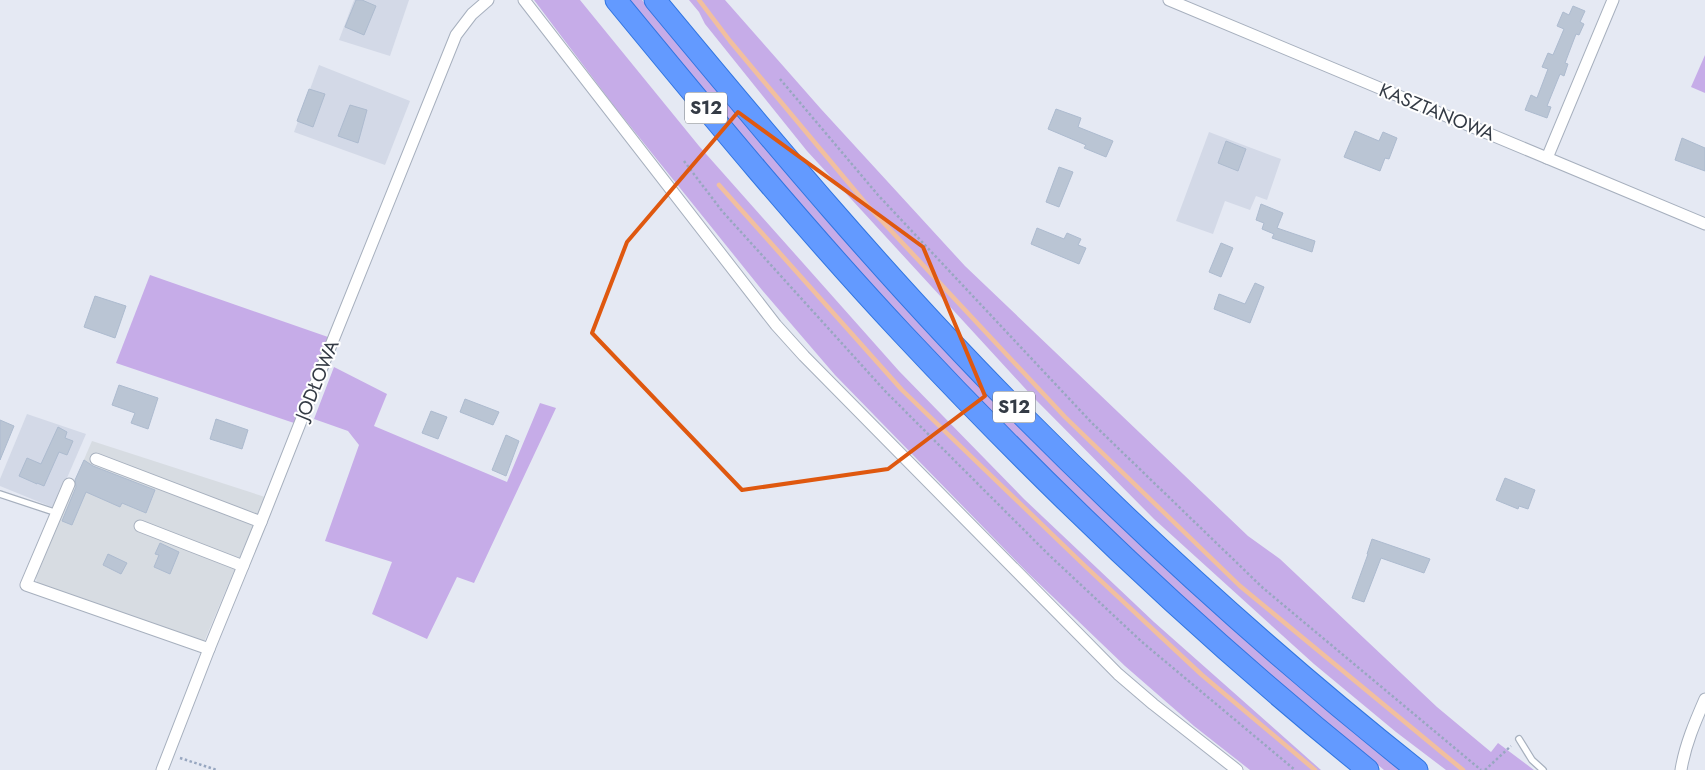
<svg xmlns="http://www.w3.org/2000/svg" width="1705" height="770" font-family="Jost,sans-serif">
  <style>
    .residential { fill: #d3d9e7 }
    .industrial { fill: #d7dce2 }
    .green { fill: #c6ace8 }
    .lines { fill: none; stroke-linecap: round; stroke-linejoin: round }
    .stream { stroke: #f1bf9f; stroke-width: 4.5 }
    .building { fill: #bac5d4; stroke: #adbbcf }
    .lane-casing { stroke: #a7b0be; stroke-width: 8 }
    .street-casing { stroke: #a7b0be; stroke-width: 13 }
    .highway-casing { stroke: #3175e0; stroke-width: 23 }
    .path { stroke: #98a7c0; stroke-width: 2.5; stroke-dasharray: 2.5 2.5; stroke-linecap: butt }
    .lane { stroke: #fff; stroke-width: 5.5 }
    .street { stroke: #fff; stroke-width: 11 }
    .highway { stroke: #639aff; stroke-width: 21 }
    .marked { fill: none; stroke: #df580f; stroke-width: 4; stroke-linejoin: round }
    .labels { text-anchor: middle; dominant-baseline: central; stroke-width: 4; stroke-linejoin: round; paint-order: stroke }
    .shield { fill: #fff; stroke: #71767d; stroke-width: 1 }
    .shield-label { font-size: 18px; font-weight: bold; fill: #343b45 }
    .street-label { font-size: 19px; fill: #343b45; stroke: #fff }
  </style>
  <rect width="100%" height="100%" fill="#e5e9f3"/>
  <g class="residential">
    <path d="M354,0H409L390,56L339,40Z"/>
    <path d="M319,65L410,101L385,165L294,132Z"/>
    <path d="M1209,132L1281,159L1267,200L1256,196L1250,210L1225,201L1213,234L1176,221Z"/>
    <path d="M27,414L86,434L54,508L0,486V479Z"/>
  </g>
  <path class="industrial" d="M92,441L265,497L204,642L37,583L35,572Z"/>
  <g class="green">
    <path d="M534,0H580L699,146L899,371L1024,499L1154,622L1321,770H1250L1194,726L1125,666L1027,572L835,375L762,290L614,106Z"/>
    <path d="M625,0H642L817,210L918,320L1272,661L1400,770H1384L1265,671L1167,584L989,412L810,219Z"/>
    <path d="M689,0H725L821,109L965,266L1248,536L1280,559L1437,707L1491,752L1498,743L1534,770H1446L1396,732L1314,664L1154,519L1033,397L807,151L705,24L699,12Z"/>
    <path d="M1705,55V93L1691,87Z"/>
    <path d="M150,275L328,337L294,423L116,363Z"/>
    <path d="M334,367L387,394L374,426L507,482L540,403L556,408L474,583L457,577L427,639L372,614L392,562L325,541L359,445L348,431L314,419Z"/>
  </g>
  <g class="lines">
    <g class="stream">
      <path d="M699,0L730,41L867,205L1065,417L1240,586L1463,770"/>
      <path d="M719,185L902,390L1086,567L1202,675L1315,770"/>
    </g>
  </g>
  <g class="building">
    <path d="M356,0H362L376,6L364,35L345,27Z"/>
    <path d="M1573,6L1585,11L1580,22L1584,24L1579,35L1576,34L1565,63L1568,64L1564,76L1560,74L1547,106L1551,107L1547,118L1525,110L1531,95L1537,98L1548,69L1542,67L1548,53L1553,55L1564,29L1557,26L1563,12L1569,15Z"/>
    <path d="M309,89L325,94L313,127L297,121Z"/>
    <path d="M350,105L367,110L358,143L338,136Z"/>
    <path d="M1056,109L1081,118L1078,127L1113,141L1106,157L1084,148L1086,145L1048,129Z"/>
    <path d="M1355,131L1379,141L1383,132L1397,138L1389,159L1385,158L1380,171L1344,157Z"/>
    <path d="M1682,138L1705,148V171L1675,160Z"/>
    <path d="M1226,141L1246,149L1238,171L1218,163Z"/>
    <path d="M1059,167L1073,172L1059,207L1046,202Z"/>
    <path d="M1261,204L1283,213L1277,228L1315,241L1312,252L1272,238L1274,234L1262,229L1264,223L1256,220Z"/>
    <path d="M1037,228L1064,239L1067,233L1081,239L1078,245L1086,248L1079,264L1031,244Z"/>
    <path d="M1221,243L1233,248L1221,277L1209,272Z"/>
    <path d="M1255,283L1264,287L1250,323L1214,309L1219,294L1245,304Z"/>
    <path d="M95,296L126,306L115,338L84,327Z"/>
    <path d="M119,385L158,398L148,429L131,423L135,413L112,405Z"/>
    <path d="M465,399L499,412L493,425L460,412Z"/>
    <path d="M431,411L447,417L438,439L422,433Z"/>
    <path d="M216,419L248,430L242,449L210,439Z"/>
    <path d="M0,420L14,426L0,460Z"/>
    <path d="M58,427L67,432L65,438L73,441L67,455L59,452L44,486L37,483V484L19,476L27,458L41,464Z"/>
    <path d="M506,435L519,441L506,476L492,470Z"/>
    <path d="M84,460L93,466L155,490L146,513L122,503L120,507L86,492L72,525L62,521L76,487L75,480Z"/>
    <path d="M1505,478L1535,490L1528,509L1519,506L1518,509L1496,500Z"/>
    <path d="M1372,539L1430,559L1424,573L1381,558L1364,602L1352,598L1368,554H1367Z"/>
    <path d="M160,543L179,552L170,574L154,567L159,555L155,554Z"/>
    <path d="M108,554L127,563L121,574L103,565Z"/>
  </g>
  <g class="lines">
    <defs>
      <g id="lane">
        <path d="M0,494L57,513"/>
        <path d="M1519,739L1532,760L1543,770"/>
      </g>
      <g id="street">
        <path d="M524,0L776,325L804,356L1118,674L1153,704L1237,770"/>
        <path d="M1169,0L1705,224"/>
        <path d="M1547,158L1613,0"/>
        <path d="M96,459L261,522"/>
        <path d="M69,484L26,585L209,649"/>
        <path d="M140,526L243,566"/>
        <path d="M162,770L209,649L261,522L327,355L456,35L472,14L488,0"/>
        <path d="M1681,770C1685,745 1695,722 1705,699"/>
      </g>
      <g id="highway">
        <path d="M616,0C709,113 802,226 902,333C1047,488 1202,636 1368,770"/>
        <path d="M655,0C771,140 888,280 1016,409C1142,536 1276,658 1417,770"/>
      </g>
    </defs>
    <use href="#lane" class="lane-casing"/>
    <use href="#street" class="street-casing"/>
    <use href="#highway" class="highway-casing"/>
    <g class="path">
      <path d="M780,79L878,195L1091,422L1263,588L1481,770"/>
      <path d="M684,161L722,211L886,392L1049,555L1142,642L1295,770"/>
      <path d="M180,758L217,770"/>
      <path d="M1485,770L1511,746"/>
    </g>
    <use href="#lane" class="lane"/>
    <use href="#street" class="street"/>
    <use href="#highway" class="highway"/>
  </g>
  <path class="marked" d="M738,112L923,247L985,396L888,469L742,490L592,333L627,242Z"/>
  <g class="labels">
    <g class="shield">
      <rect x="685" y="92.5" width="42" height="31" rx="4"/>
      <rect x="993" y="391.5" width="42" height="31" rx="4"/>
    </g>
    <g class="shield-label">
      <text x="706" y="108">S12</text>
      <text x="1014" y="407">S12</text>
    </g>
    <g class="street-label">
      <text transform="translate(1437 112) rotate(22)">KASZTANOWA</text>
      <text transform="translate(317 380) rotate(-68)">JODŁOWA</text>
    </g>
  </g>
</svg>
